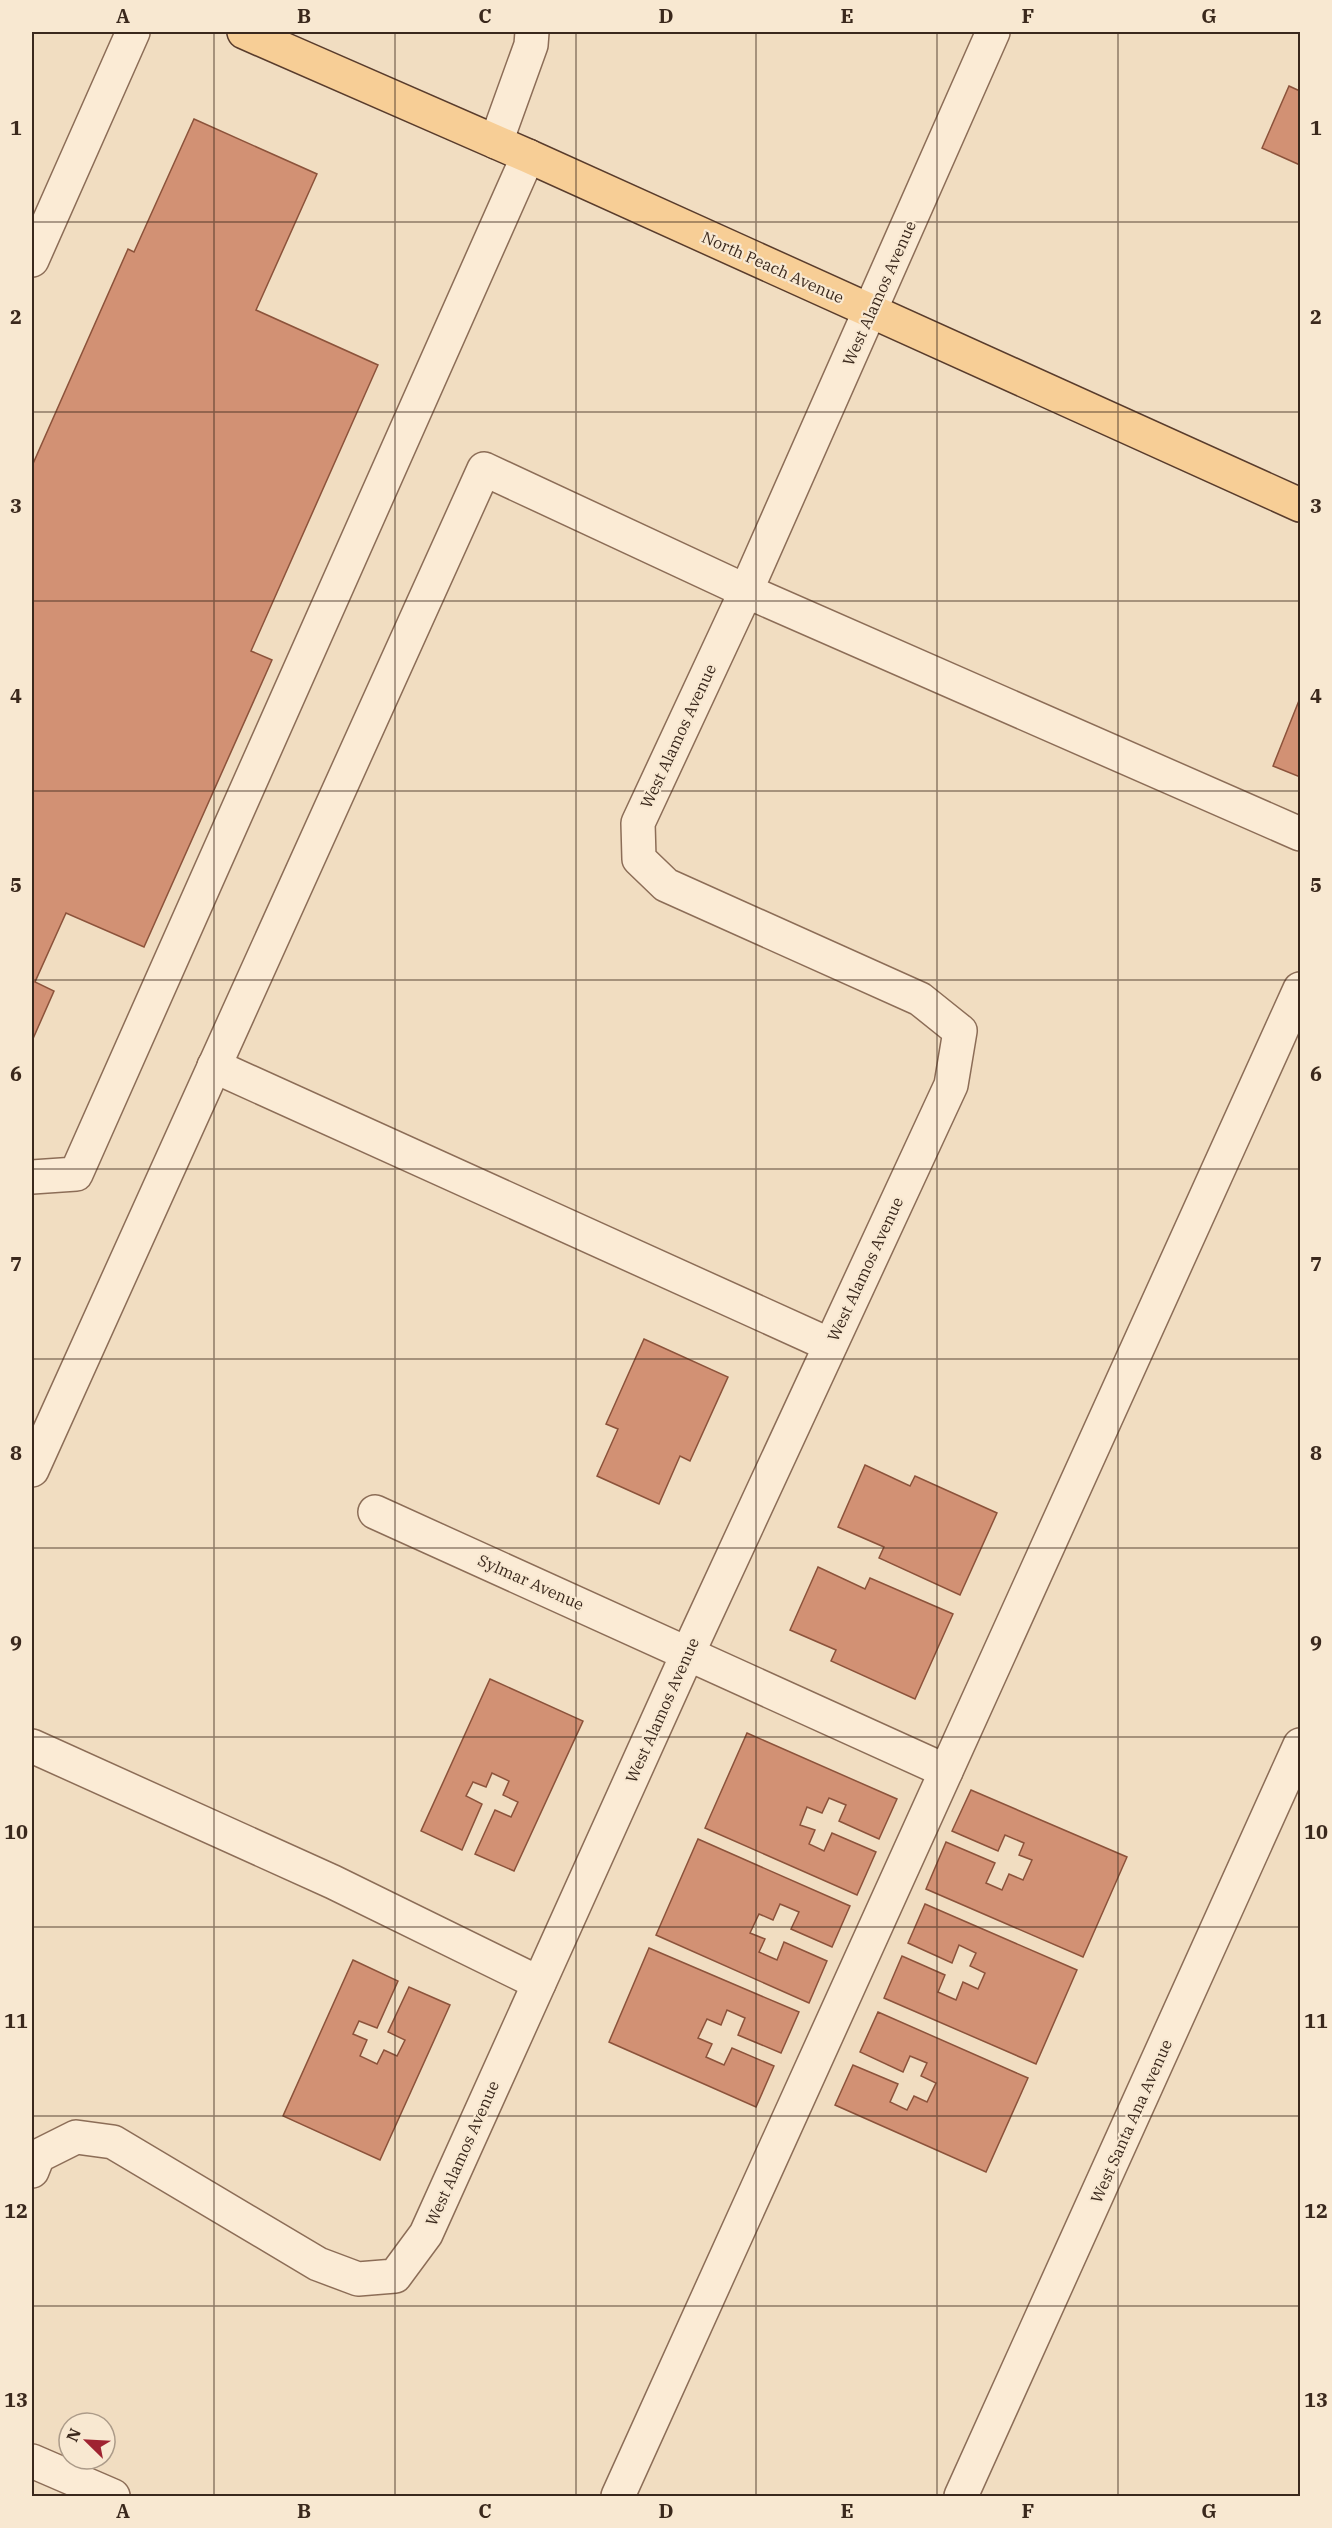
<svg xmlns="http://www.w3.org/2000/svg" width="1332" height="2528" font-family="'IBM Plex Serif',serif">
  <style>
    .building { fill: #d29174; stroke: #8c533b; stroke-width: 1.5 }
    .lines { fill: none; stroke-linecap: round; stroke-linejoin: round }
    .minor-casing { stroke: #8c6d57; stroke-width: 36 }
    .major-casing { stroke: #593c2c; stroke-width: 36 }
    .minor { stroke: #fbebd5; stroke-width: 33 }
    .major { stroke: #f7ce96; stroke-width: 33 }
    .grid { fill: none; stroke: #3a281c; stroke-width: 1.5; stroke-opacity: 0.55 }
    .labels { text-anchor: middle; dominant-baseline: central; stroke-width: 4.5; stroke-linejoin: round; paint-order: stroke }
    .street-label { font-size: 16px; fill: #3a281c; stroke: #f8e8d1 }
    .neatline { fill: none; stroke: #3a281c; stroke-width: 2 }
    .grid-label { font-size: 20px; text-anchor: middle; font-weight: bold; fill: #3a281c }
  </style>
  <rect width="100%" height="100%" fill="#f1ddc1"/>
  <g class="building">
    <path d="M1289,86L1300,91V165L1262,148Z"/>
    <path d="M194,119L317,174L256,310L378,365L251,651L272,660L144,947L66,913L35,982L54,991L32,1041V466L128,249L134,252Z"/>
    <path d="M1300,698V777L1273,766Z"/>
    <path d="M644,1339L728,1377L690,1461L680,1456L659,1504L597,1476L618,1429L606,1424Z"/>
    <path d="M865,1465L910,1486L915,1476L997,1513L960,1595L879,1558L884,1547L838,1527Z"/>
    <path d="M818,1567L865,1589L870,1578L953,1614L915,1699L831,1661L836,1650L790,1630Z"/>
    <path d="M490,1679L583,1721L514,1871L475,1854L495,1810L511,1817L518,1802L503,1795L509,1781L492,1773L486,1787L473,1782L466,1796L482,1804L462,1850L421,1831Z"/>
    <path d="M747,1733L897,1799L879,1839L839,1821L846,1805L829,1798L822,1813L807,1807L800,1825L815,1830L809,1844L824,1851L832,1833L876,1852L857,1895L705,1828Z"/>
    <path d="M971,1790L1127,1857L1083,1957L926,1889L946,1842L995,1863L986,1883L1002,1890L1009,1874L1023,1880L1032,1860L1019,1855L1024,1843L1005,1835L998,1851L952,1831Z"/>
    <path d="M698,1839L850,1906L832,1947L791,1929L799,1912L780,1904L773,1920L759,1914L750,1933L765,1939L759,1952L777,1960L784,1942L827,1961L809,2003L656,1935Z"/>
    <path d="M925,1904L1077,1970L1036,2064L884,1998L902,1956L945,1975L938,1992L956,2000L963,1982L978,1989L985,1973L970,1966L976,1953L959,1945L952,1963L908,1943Z"/>
    <path d="M649,1948L799,2012L781,2053L738,2035L745,2018L727,2010L721,2025L707,2019L698,2038L712,2044L706,2057L724,2065L732,2048L774,2066L756,2107L609,2042Z"/>
    <path d="M353,1960L398,1981L377,2028L359,2021L353,2034L367,2040L360,2056L377,2064L384,2050L397,2056L405,2040L388,2032L409,1987L450,2005L380,2160L283,2116Z"/>
    <path d="M878,2012L1028,2078L986,2172L835,2105L853,2065L898,2084L890,2102L907,2110L914,2096L927,2102L936,2083L921,2076L927,2063L910,2056L903,2072L860,2052Z"/>
  </g>
  <g class="lines">
    <defs>
      <g id="minor">
        <path d="M496,142L531,45L532,32"/>
        <path d="M32,260L133,32"/>
        <path d="M214,1066L830,1345"/>
        <path d="M32,1177L76,1174L528,156"/>
        <path d="M32,1470L484,469L746,591L1300,834"/>
        <path d="M375,1512L946,1771"/>
        <path d="M32,1746L333,1882L539,1983"/>
        <path d="M32,2171L38,2156L76,2137L113,2142L318,2264L358,2279L395,2276L426,2234L688,1653L951,1085L960,1031L920,999L666,885L639,859L638,823L746,591L993,32"/>
        <path d="M32,2461L113,2496"/>
        <path d="M618,2496L1300,989"/>
        <path d="M961,2496L1300,1745"/>
      </g>
      <path id="major" d="M244,32L528,156L1300,505"/>
    </defs>
    <use href="#minor" class="minor-casing"/>
    <use href="#major" class="major-casing"/>
    <use href="#minor" class="minor"/>
    <use href="#major" class="major"/>
  </g>
  <path class="grid" d="M214,32V2496M395,32V2496M576,32V2496M756,32V2496M937,32V2496M1118,32V2496M32,222H1300M32,412H1300M32,601H1300M32,791H1300M32,980H1300M32,1169H1300M32,1359H1300M32,1548H1300M32,1737H1300M32,1927H1300M32,2116H1300M32,2306H1300"/>
  <g class="labels">
    <g class="street-label">
      <text transform="translate(773 267) rotate(24)">North Peach Avenue</text>
      <text transform="translate(879 293) rotate(-66)">West Alamos Avenue</text>
      <text transform="translate(678 736) rotate(-65)">West Alamos Avenue</text>
      <text transform="translate(865 1269) rotate(-65)">West Alamos Avenue</text>
      <text transform="translate(531 1582) rotate(24)">Sylmar Avenue</text>
      <text transform="translate(662 1710) rotate(-66)">West Alamos Avenue</text>
      <text transform="translate(1131 2121) rotate(-66)">West Santa Ana Avenue</text>
      <text transform="translate(462 2153) rotate(-66)">West Alamos Avenue</text>
    </g>
  </g>
  <rect width="1332" height="2528" fill="none" stroke="#f8e8d1" stroke-width="66"/>
  <g transform="translate(87 2441) rotate(294)"><circle r="28" fill="#f8e8d1" stroke="#ac9b89" stroke-width="1.5"/>
  <path d="M0-4.5L10 22L0 15L-10 22Z" fill="#9f2331"/>
  <text y="-9" font-size="16" font-weight="bold" text-anchor="middle" fill="#3a281c">N</text>
  </g>
  <rect x="33" y="33" width="1266" height="2462" class="neatline"/>
  <g class="grid-label">
    <text x="123" y="23">A</text>
    <text x="304" y="23">B</text>
    <text x="485" y="23">C</text>
    <text x="666" y="23">D</text>
    <text x="847" y="23">E</text>
    <text x="1028" y="23">F</text>
    <text x="1209" y="23">G</text>
    <text x="16" y="135">1</text>
    <text x="1316" y="135">1</text>
    <text x="16" y="324">2</text>
    <text x="1316" y="324">2</text>
    <text x="16" y="513">3</text>
    <text x="1316" y="513">3</text>
    <text x="16" y="703">4</text>
    <text x="1316" y="703">4</text>
    <text x="16" y="892">5</text>
    <text x="1316" y="892">5</text>
    <text x="16" y="1081">6</text>
    <text x="1316" y="1081">6</text>
    <text x="16" y="1271">7</text>
    <text x="1316" y="1271">7</text>
    <text x="16" y="1460">8</text>
    <text x="1316" y="1460">8</text>
    <text x="16" y="1650">9</text>
    <text x="1316" y="1650">9</text>
    <text x="16" y="1839">10</text>
    <text x="1316" y="1839">10</text>
    <text x="16" y="2028">11</text>
    <text x="1316" y="2028">11</text>
    <text x="16" y="2218">12</text>
    <text x="1316" y="2218">12</text>
    <text x="16" y="2407">13</text>
    <text x="1316" y="2407">13</text>
    <text x="123" y="2518">A</text>
    <text x="304" y="2518">B</text>
    <text x="485" y="2518">C</text>
    <text x="666" y="2518">D</text>
    <text x="847" y="2518">E</text>
    <text x="1028" y="2518">F</text>
    <text x="1209" y="2518">G</text>
  </g>
</svg>
